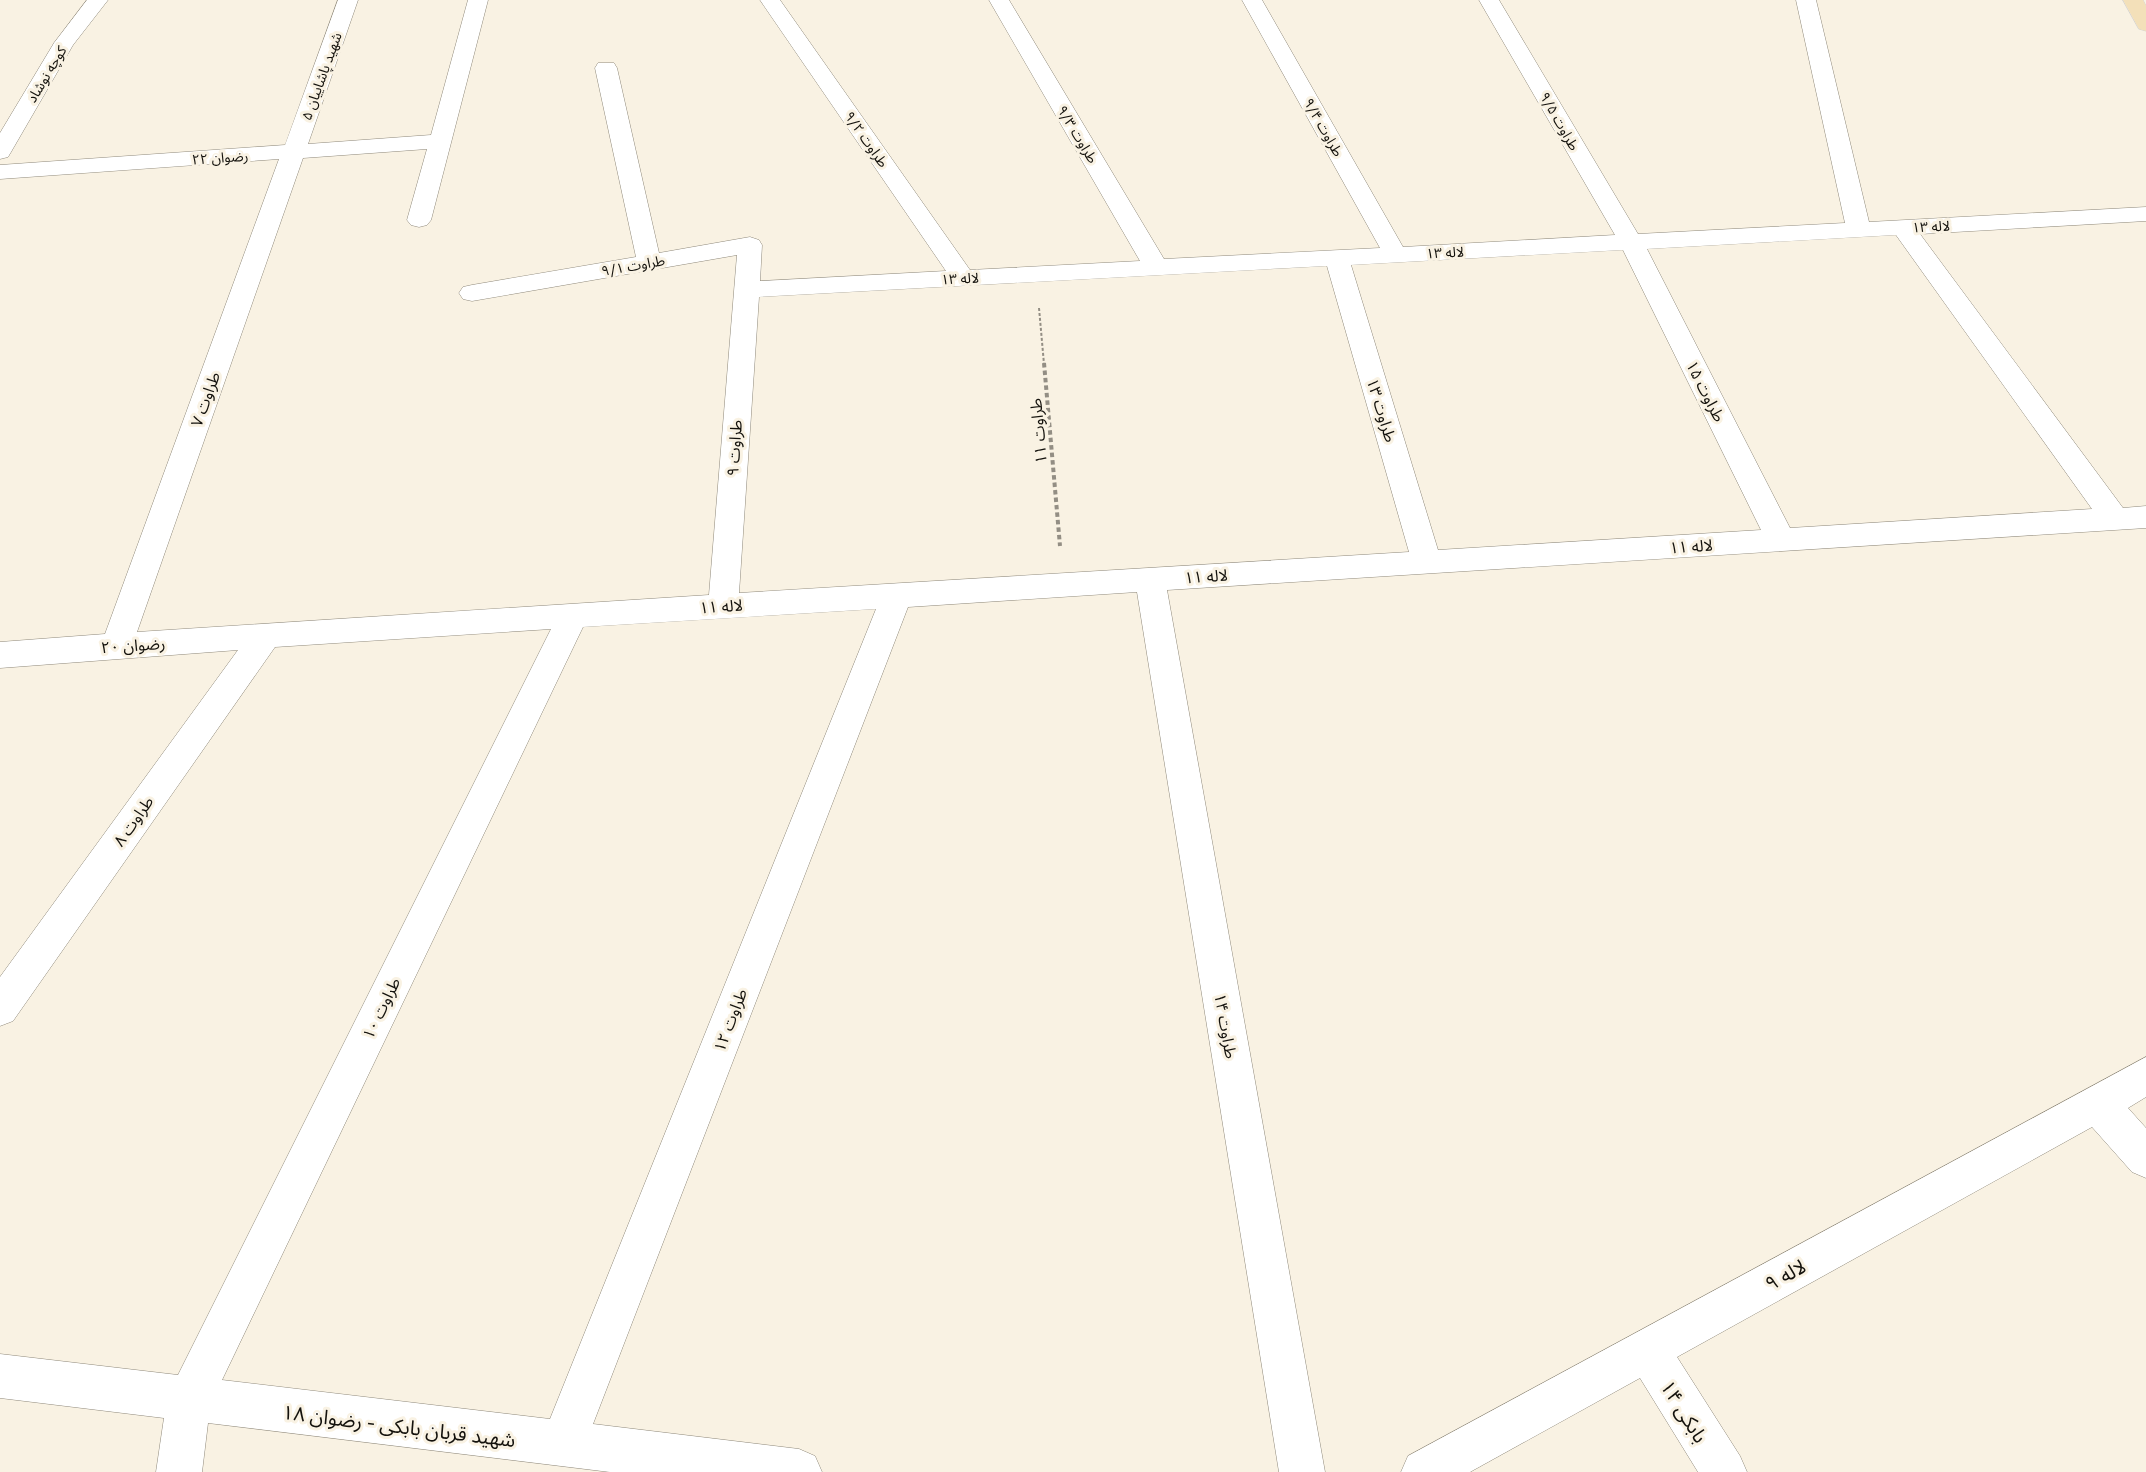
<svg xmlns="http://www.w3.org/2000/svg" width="2146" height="1472" font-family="'Golos Text','Noto Sans Arabic',sans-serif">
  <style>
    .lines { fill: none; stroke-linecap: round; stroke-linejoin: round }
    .street-casing { stroke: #8f897b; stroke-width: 1 }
    .primary-casing { stroke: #d5d4d3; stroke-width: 1 }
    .path-far1 { stroke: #938e84; stroke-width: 2; stroke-dasharray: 3 2; stroke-linecap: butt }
    .path { stroke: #938e84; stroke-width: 4; stroke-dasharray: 4.5 3; stroke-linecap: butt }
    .street { fill: #fff; fill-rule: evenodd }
    .primary { fill: #f3e0b9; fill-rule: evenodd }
    .labels { text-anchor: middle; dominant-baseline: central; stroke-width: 6; stroke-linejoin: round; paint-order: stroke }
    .far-street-label { font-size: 14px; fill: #13110c; stroke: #f9f2e3 }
    .street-label { font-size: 16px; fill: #13110c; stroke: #f9f2e3 }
    .near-street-label { font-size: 20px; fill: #13110c; stroke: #f9f2e3 }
  </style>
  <rect width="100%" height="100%" fill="#f9f2e3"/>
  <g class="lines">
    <defs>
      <g id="street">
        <path d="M87,0H108L73,45L11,152L8,157L0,159V133L54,43Z"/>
        <path d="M338,0H358L308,144L431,135L468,0H488L431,220L427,225L419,227L411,225L407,220L427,149L303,158L137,632L709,595L737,255L472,301L463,299L459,293L463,287L472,285L636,257L595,68L598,63H614L617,68L659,253L750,237L759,240L762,245L760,281L946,271L760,0H780L970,270L1140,261L989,0H1009L1164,259L1380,248L1242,0H1262L1403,247L1615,235L1479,0H1499L1638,234L1845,223L1796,0H1816L1869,222L2146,207V221L1920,234L2123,508L2146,506V528L1167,590L1325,1472H1279L1137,592L908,607L593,1424L799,1449L815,1456L822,1472H610L208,1423L202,1472H156L164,1418L0,1398V1354L178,1375L551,629L275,647L13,1021L0,1026V977L238,650L0,668V642L105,634L279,159L0,179V165L285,145ZM1896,235L2092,509L1790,528L1647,249ZM1623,250L1761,530L1438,550L1351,265ZM1327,266L1409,552L739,593L759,297ZM876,609L550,1419L222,1380L583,627Z"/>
        <path d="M2146,1057V1097L2128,1108L2146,1128V1178L2132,1172L2092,1127L1677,1357L1740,1456L1747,1472H1698L1640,1378L1470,1472H1401L1408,1456Z"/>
      </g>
      <path id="primary" d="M2123,0H2143L2146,6V31L2139,29Z"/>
    </defs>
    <use href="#street" class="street-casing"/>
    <use href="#primary" class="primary-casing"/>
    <path class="path-far1" d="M1039,308L1044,364"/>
    <path class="path" d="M1044,363L1060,546"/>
    <use href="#street" class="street"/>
    <use href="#primary" class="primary"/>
  </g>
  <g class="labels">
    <g class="far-street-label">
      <text transform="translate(46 74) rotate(-59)">کوچه نوشاد</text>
      <text transform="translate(321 76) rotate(-70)">شهید پاشاییان ۵</text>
      <text transform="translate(1560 121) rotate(60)">طراوت ۹/۵</text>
      <text transform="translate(1324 127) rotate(60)">طراوت ۹/۴</text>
      <text transform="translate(1078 134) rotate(59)">طراوت ۹/۳</text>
      <text transform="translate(867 139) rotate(55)">طراوت ۹/۲</text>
      <text transform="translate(220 157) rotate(-4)">رضوان ۲۲</text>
      <text transform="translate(1931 226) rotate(-3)">لاله ۱۳</text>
      <text transform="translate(1445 252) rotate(-3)">لاله ۱۳</text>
      <text transform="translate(633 265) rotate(-10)">طراوت ۹/۱</text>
      <text transform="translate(960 278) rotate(-3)">لاله ۱۳</text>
    </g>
    <g class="street-label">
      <text transform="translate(1706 391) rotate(63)">طراوت ۱۵</text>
      <text transform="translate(205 399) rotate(-70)">طراوت ۷</text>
      <text transform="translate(1382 410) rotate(73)">طراوت ۱۳</text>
      <text transform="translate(1038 431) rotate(-95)">طراوت ۱۱</text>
      <text transform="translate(734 448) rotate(-86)">طراوت ۹</text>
      <text transform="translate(1691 546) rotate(-4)">لاله ۱۱</text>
      <text transform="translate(1206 576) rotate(-4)">لاله ۱۱</text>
      <text transform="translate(721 606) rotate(-4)">لاله ۱۱</text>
      <text transform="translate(133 645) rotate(-4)">رضوان ۲۰</text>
      <text transform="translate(133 821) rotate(-55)">طراوت ۸</text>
      <text transform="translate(381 1008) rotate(-64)">طراوت ۱۰</text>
      <text transform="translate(730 1020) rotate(-69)">طراوت ۱۲</text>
      <text transform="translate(1226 1026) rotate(80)">طراوت ۱۴</text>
    </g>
    <g class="near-street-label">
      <text transform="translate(1785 1274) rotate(-29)">لاله ۹</text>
      <text transform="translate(1685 1411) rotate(58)">بابکی ۱۴</text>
      <text transform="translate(399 1425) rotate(7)">شهید قربان بابکی - رضوان ۱۸</text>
    </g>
  </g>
</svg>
